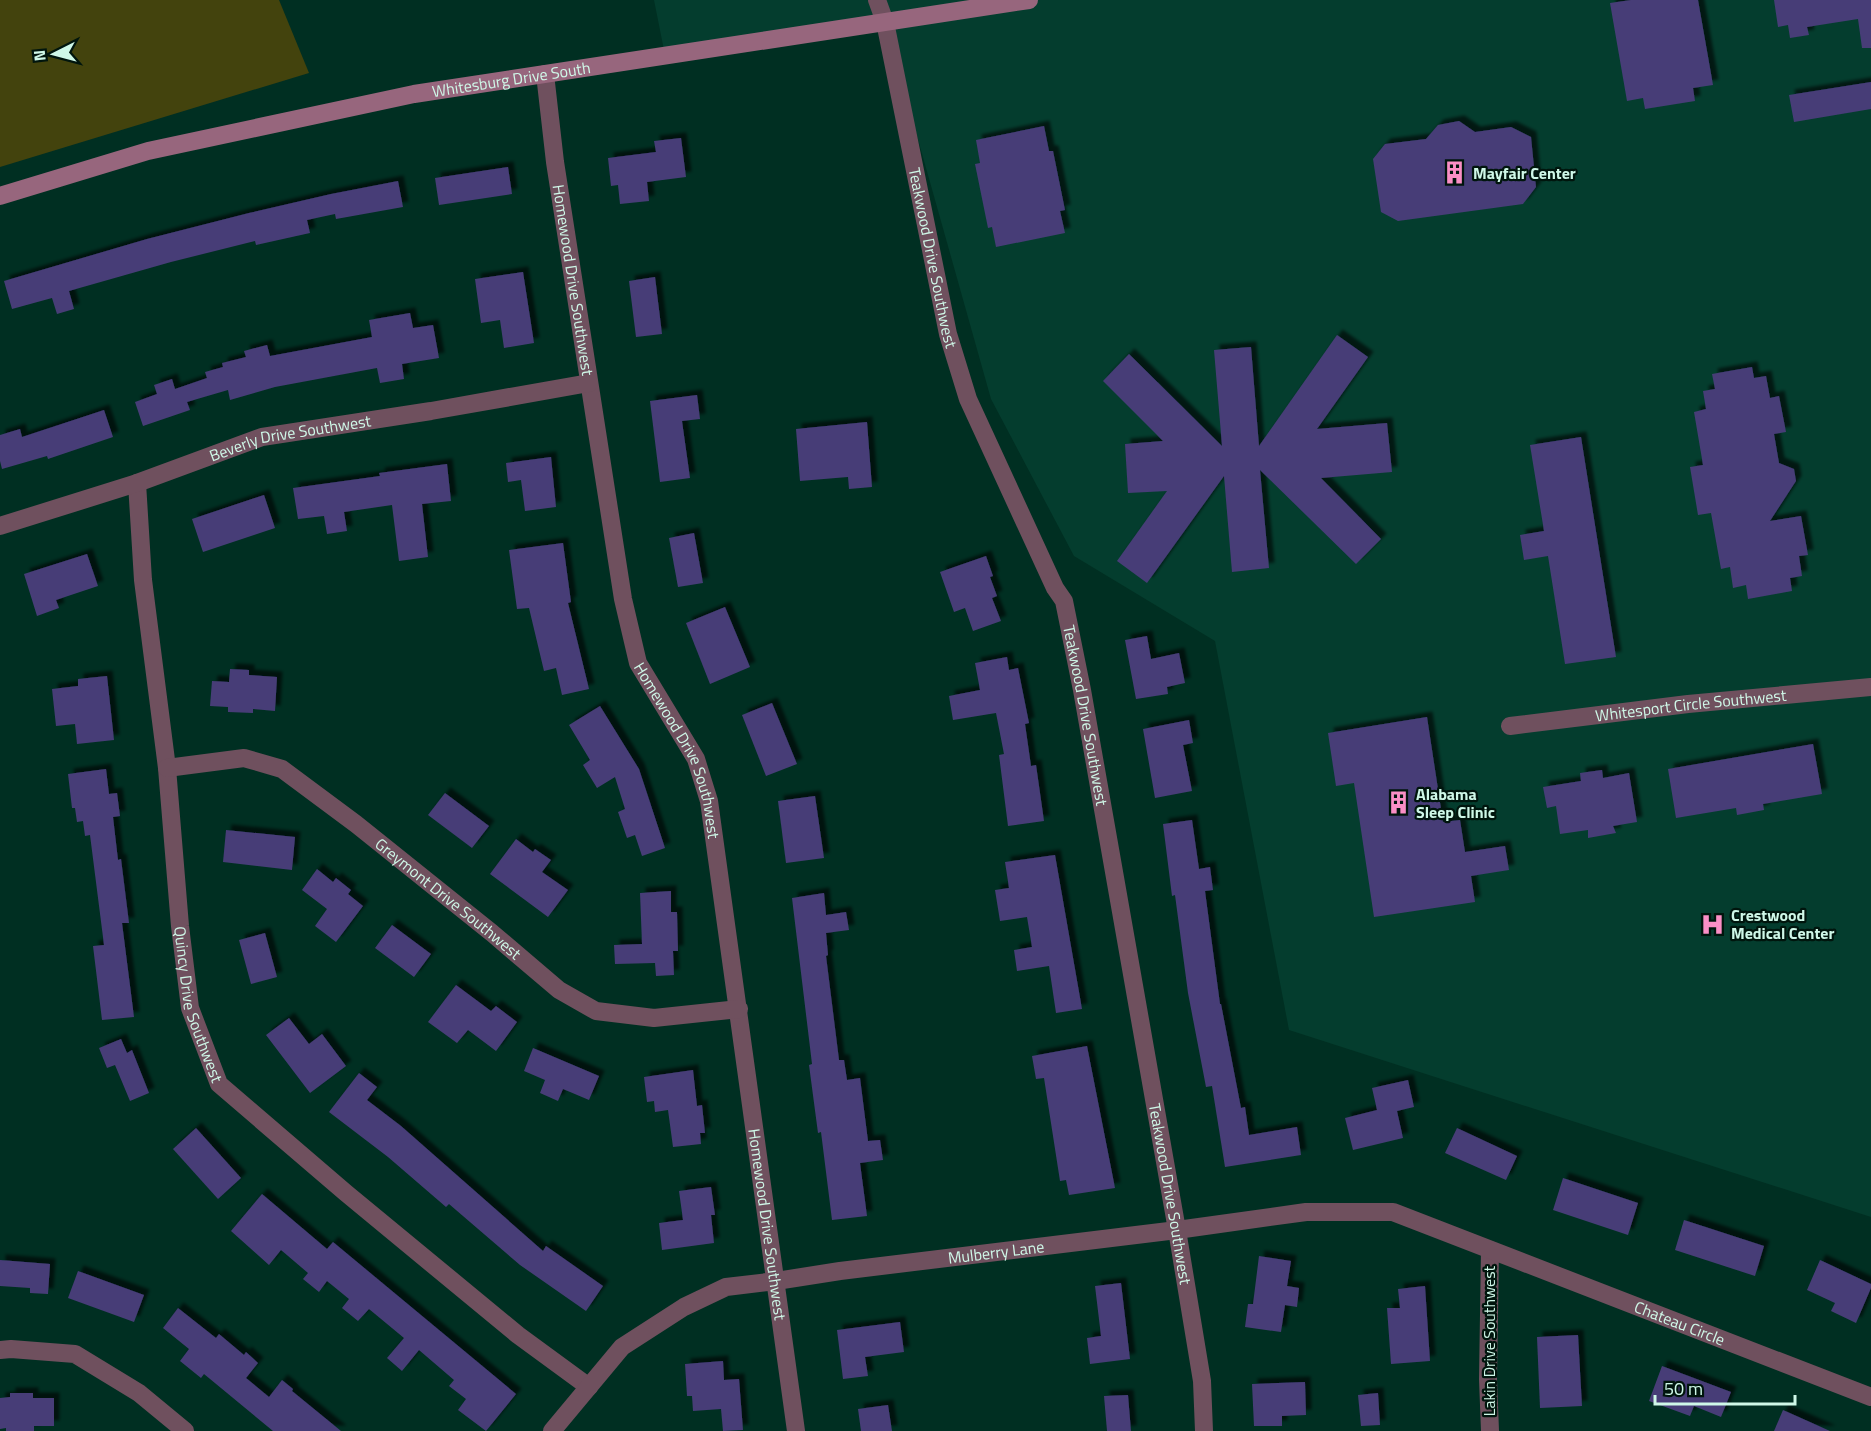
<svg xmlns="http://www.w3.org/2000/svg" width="1871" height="1431" font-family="'Titillium Web',sans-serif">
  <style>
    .built { fill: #043d2e }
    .green { fill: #43430d }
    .building { fill: #473d77; filter: url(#shadow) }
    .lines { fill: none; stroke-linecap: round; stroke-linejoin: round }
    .street { stroke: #6f505e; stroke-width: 18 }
    .secondary { stroke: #97667d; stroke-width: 18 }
    .labels { text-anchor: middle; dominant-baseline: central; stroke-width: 4.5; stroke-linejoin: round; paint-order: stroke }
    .street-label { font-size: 16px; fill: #cff8e8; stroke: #00150d }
    .poi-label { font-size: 16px; font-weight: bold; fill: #cff8e8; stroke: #00150d; text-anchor: start }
  </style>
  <defs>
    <filter id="shadow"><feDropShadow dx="5.5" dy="-5.5" stdDeviation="1.5" flood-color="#0009"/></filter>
  </defs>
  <rect width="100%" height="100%" fill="#002f22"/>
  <path class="built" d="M654,0H1871V1217L1289,1030L1215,641L1074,556L991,399L885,22L665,55Z"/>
  <path class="green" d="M0,0H279L309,73L0,167Z"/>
  <g class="building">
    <path d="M1631,0H1698L1713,85L1693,88L1695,101L1645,109L1643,98L1627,101L1610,3Z"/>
    <path d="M1774,0H1871V48H1862L1858,19L1807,27L1809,35L1790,38L1788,25L1778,27Z"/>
    <path d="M1871,82V109L1794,122L1789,95Z"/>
    <path d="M1459,121L1475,132L1511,127L1531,137L1536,187L1523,204L1398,221L1381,212L1373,159L1385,144L1426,139L1438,125Z"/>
    <path d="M1044,126L1049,151H1053L1065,210L1060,211L1065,233L996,247L992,227L988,228L975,164L980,163L976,140Z"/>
    <path d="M681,138L686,177L647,182L649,201L620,204L618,185L611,186L608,158L656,152L654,141Z"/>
    <path d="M508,167L512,194L439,205L435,178Z"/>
    <path d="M398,181L403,207L336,219L335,214L307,220L310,233L256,245L255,241L171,262L69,291L74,309L57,314L52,298L12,309L4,281L147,239L249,213L331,194Z"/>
    <path d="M523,272L534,343L504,348L500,320L481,323L475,279Z"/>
    <path d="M655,277L662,334L636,337L629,281Z"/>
    <path d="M410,313L413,328L433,325L439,358L402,364L404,379L380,383L377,368L275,387L230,400L228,390L187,402L190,410L143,426L135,402L157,394L154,385L172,379L175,389L207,378L205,372L223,367L222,363L246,357L244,351L267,345L270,356L372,337L369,320Z"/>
    <path d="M1337,335L1368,357L1317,429L1387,423L1392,472L1321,478L1381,539L1356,564L1260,470L1269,568L1232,572L1224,476L1147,583L1117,561L1167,491L1128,493L1125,444L1163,441L1103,381L1129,354L1222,446L1214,350L1251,347L1259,446Z"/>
    <path d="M1752,367L1754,378L1766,376L1770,398L1779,396L1786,432L1774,434L1779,463L1794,469L1796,481L1770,521L1801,516L1808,555L1799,556L1802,576L1790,578L1792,591L1748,599L1746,585L1733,588L1730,567L1721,569L1711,513L1698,515L1690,467L1703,465L1694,412L1706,409L1703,391L1715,389L1712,374Z"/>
    <path d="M697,395L700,419L682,421L690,478L660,482L650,401Z"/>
    <path d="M104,410L113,437L48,459L47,456L2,469L0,461V435L20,429L22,437Z"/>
    <path d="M867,422L872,487L849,489L848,477L800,481L796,429Z"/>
    <path d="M1581,437L1616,657L1565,664L1548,556L1524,560L1520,535L1544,531L1530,445Z"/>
    <path d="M551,457L556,507L525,511L521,480L508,482L506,463Z"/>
    <path d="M447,464L451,501L422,504L428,557L399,561L392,505L344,512L347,531L327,534L324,516L298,519L293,488L380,476L379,473Z"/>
    <path d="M264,495L275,528L203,552L192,519Z"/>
    <path d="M694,533L703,583L678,587L669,538Z"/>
    <path d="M563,543L571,602L568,603L589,689L562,695L556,668L544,671L529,608L517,609L509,550Z"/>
    <path d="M87,554L98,586L56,600L59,608L37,616L24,574Z"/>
    <path d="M986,556L993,576L990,577L997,596L992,598L1001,621L973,631L965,608L954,612L940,572Z"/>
    <path d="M725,607L750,667L710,684L686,623Z"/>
    <path d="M1147,636L1151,659L1179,653L1185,683L1167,687L1168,694L1136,699L1125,640Z"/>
    <path d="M1007,657L1009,670L1018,668L1029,723L1025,724L1031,766L1036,765L1044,821L1008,826L999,755L1004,754L996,713L953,720L949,696L980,690L975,663Z"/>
    <path d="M230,669L249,670V675L277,677L275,711L253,709V713L228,712V707L210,706L212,681L229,682Z"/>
    <path d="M107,676L114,740L77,744L75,724L56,726L52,689L78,686V679Z"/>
    <path d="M772,703L797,764L766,776L742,715Z"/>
    <path d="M600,706L639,769L665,848L642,856L635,835L627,838L618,812L625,809L615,777L597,788L583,765L590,760L569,725Z"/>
    <path d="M1427,717L1443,822L1460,820L1465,852L1505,846L1509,870L1471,876L1475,902L1374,917L1354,783L1336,786L1328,733Z"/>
    <path d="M1189,720L1193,743L1183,745L1192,791L1155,798L1143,729Z"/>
    <path d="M1813,744L1822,794L1763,804L1764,810L1737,815L1736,808L1676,818L1668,769Z"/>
    <path d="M106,769L109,794L117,793L120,816L113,817L118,860L121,859L129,923H122L134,1017L102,1020L93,946L104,945L90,835L85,836L83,821L77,822L75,808H72L68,774Z"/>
    <path d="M1602,770L1603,778L1629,773L1637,822L1613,826L1616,833L1588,838V830L1560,834L1556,806L1547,808L1543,787L1581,781L1580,773Z"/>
    <path d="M445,793L489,826L472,848L428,815Z"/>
    <path d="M815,796L824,858L786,863L778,801Z"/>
    <path d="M1192,820L1199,869L1210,867L1213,890L1205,891L1220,1004H1221L1241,1108L1245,1107L1249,1135L1297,1127L1301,1155L1225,1167L1212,1086L1206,1087L1188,993L1175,895L1172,896L1163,824Z"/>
    <path d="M226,830L295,837L292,870L223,862Z"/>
    <path d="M516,839L533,852L535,849L551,860L542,872L568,890L548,917L490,874Z"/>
    <path d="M1055,855L1082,1009L1056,1013L1049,966L1017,971L1014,950L1032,947L1027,917L1000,921L995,890L1009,888L1005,862Z"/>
    <path d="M317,869L333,882L336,878L351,890L348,894L363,906L336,942L315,926L327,909L302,890Z"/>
    <path d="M671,891V912H677L678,951H673L674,975L656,976L655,963L615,964L614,945L642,944L640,893Z"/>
    <path d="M824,893L826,915L846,912L849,930L826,933L828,955L826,956L839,1060H844L847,1080L860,1078L868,1141L880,1140L883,1160L860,1163L867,1216L832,1220L821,1132L818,1133L809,1065L812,1064L792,898Z"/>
    <path d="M392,925L431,954L414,977L375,948Z"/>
    <path d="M265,933L277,977L251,984L239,940Z"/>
    <path d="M456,985L491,1011L496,1006L517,1022L496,1051L468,1030L457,1043L428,1022Z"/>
    <path d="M289,1018L309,1044L322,1034L346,1066L310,1093L266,1035Z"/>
    <path d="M121,1039L127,1053L132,1050L149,1093L130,1101L115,1065L107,1068L99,1048Z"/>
    <path d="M1087,1046L1115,1188L1069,1195L1066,1180L1060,1181L1044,1078L1036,1079L1032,1056Z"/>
    <path d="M533,1048L599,1076L589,1100L563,1089L558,1101L540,1093L545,1080L524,1071Z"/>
    <path d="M693,1070L697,1106L702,1105L705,1133H700L701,1144L673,1147L668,1110L655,1112L654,1101L647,1102L644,1077Z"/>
    <path d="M359,1073L377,1087L367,1100L401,1126L543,1251L546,1246L603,1286L586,1311L520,1265L449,1204L446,1207L388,1157L329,1112Z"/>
    <path d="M1408,1080L1414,1107L1397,1111L1403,1138L1353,1150L1345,1118L1377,1110L1372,1088Z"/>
    <path d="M196,1128L241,1178L218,1199L173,1149Z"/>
    <path d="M1457,1128L1517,1156L1506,1180L1445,1153Z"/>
    <path d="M1563,1178L1638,1203L1628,1235L1553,1210Z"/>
    <path d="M711,1187L715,1215H711L714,1243L662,1250L659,1223L683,1220L679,1191Z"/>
    <path d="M262,1194L327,1249L333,1242L516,1394L486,1431L458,1410L466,1399L449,1386L454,1380L419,1350L402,1371L387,1358L404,1338L369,1309L358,1321L342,1308L349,1299L327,1281L319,1292L303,1279L308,1273L281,1250L269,1265L231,1231Z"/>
    <path d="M1684,1220L1764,1246L1755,1276L1675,1250Z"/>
    <path d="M1259,1256L1291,1261L1287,1286L1299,1288L1297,1307L1285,1305L1281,1332L1245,1327L1248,1304H1253Z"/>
    <path d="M0,1260L50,1264L48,1294L30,1293V1288L0,1286Z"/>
    <path d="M1820,1260L1871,1284V1288L1856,1323L1831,1311L1835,1303L1807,1290Z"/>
    <path d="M78,1271L144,1295L134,1322L68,1298Z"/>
    <path d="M1121,1283L1130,1359L1090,1364L1087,1338L1101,1336L1095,1286Z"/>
    <path d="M1425,1286L1430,1361L1391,1364L1387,1308H1400L1398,1289Z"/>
    <path d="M178,1308L216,1338L219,1334L244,1355L246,1352L258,1363L246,1378L269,1397L282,1380L293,1389L292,1391L341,1431H273L204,1374L201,1378L180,1361L189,1349L163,1328Z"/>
    <path d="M900,1322L904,1352L865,1357L868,1376L843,1379L837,1330Z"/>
    <path d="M1578,1335L1582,1406L1540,1408L1537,1337Z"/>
    <path d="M723,1361L724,1380L739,1379L743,1430L723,1431L721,1409L693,1411L692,1396H687L685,1364Z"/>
    <path d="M1662,1366L1731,1392L1721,1417L1694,1406L1690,1416L1649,1401Z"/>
    <path d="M1305,1382L1306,1415L1282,1416V1426H1254L1252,1384Z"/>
    <path d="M10,1393H33V1398H54V1426H34V1431H6V1428L0,1429V1398L10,1397Z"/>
    <path d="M1378,1393L1380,1425L1361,1426L1358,1395Z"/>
    <path d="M1128,1395L1131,1431H1107L1104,1396Z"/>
    <path d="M888,1405L892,1431H861L858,1409Z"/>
    <path d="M1783,1410L1830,1431H1774Z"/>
  </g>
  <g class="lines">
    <g class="street">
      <path id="s1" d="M877,0L885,22L948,334L968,399L1055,588L1064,601L1082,690L1177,1230L1202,1381L1204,1431"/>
      <path id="s2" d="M545,74L555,162L623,599L638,663L696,759L709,801L796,1431"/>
      <path id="s3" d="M137,483L143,580L167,768L180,926L190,1008L219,1084L346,1193L518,1335L589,1387"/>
      <path id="s4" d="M0,526L137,483L262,437L431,411L589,383"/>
      <path id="s5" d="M1510,726L1688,704L1871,687"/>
      <path id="s6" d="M167,768L244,758L282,769L356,824L492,933L559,990L596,1011L654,1018L739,1009"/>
      <path d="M1490,1250L1488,1379L1490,1431"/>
      <path d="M0,1350L11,1349L75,1354L139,1393L185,1431"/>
      <path id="s7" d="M552,1431L622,1347L684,1307L726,1287L776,1281L840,1271L1177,1230L1306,1212H1393L1871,1397"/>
    </g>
    <path class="secondary" id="s8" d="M0,196L148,151L414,94L1029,0"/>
  </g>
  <defs>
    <symbol id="building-bare" viewBox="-9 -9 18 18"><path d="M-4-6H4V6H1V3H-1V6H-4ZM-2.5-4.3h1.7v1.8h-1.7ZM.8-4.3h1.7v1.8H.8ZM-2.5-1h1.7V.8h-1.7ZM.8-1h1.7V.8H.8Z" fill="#fa8fc6" stroke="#00150d" stroke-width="2.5" paint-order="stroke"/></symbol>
    <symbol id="hospital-bare" viewBox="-9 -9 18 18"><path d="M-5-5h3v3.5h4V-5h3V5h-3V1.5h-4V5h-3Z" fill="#fa8fc6" stroke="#00150d" stroke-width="2.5" paint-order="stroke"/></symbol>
  </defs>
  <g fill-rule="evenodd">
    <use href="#building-bare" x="1438" y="156" width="33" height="33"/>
    <use href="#building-bare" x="1382" y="786" width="33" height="33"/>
    <use href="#hospital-bare" x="1696" y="908" width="33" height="33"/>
  </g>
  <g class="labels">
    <g class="street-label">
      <text stroke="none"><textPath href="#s8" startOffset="525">Whitesburg Drive South</textPath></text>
      <text stroke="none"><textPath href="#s1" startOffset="264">Teakwood Drive Southwest</textPath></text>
      <text stroke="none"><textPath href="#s2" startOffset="208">Homewood Drive Southwest</textPath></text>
      <text stroke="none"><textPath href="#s4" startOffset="304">Beverly Drive Southwest</textPath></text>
      <text stroke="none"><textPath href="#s5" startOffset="182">Whitesport Circle Southwest</textPath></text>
      <text stroke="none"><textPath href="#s1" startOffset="750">Teakwood Drive Southwest</textPath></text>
      <text stroke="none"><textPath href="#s2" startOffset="694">Homewood Drive Southwest</textPath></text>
      <text stroke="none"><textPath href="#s6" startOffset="328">Greymont Drive Southwest</textPath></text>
      <text stroke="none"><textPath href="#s3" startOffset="526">Quincy Drive Southwest</textPath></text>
      <text stroke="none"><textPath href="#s1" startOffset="1236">Teakwood Drive Southwest</textPath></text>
      <text stroke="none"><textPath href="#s2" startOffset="1180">Homewood Drive Southwest</textPath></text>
      <text stroke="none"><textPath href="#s7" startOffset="502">Mulberry Lane</textPath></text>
      <text stroke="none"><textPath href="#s7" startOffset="1209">Chateau Circle</textPath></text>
      <text transform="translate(1489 1341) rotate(-90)">Lakin Drive Southwest</text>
    </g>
    <g class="poi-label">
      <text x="1473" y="173">Mayfair Center</text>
      <text x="1416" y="794">Alabama<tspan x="1416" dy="18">Sleep Clinic</tspan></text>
      <text x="1731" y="915">Crestwood<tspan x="1731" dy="18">Medical Center</tspan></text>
    </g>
  </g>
  <g transform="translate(54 54) rotate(264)" stroke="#00150d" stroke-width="4.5" paint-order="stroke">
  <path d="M0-4.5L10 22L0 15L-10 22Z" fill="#cff8e8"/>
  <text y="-9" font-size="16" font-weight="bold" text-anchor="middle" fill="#cff8e8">N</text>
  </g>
  <path d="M1655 1395v9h140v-9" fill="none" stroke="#cff8e8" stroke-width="3"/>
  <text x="1664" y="1395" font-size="18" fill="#cff8e8" stroke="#00150d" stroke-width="4.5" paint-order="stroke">50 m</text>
</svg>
